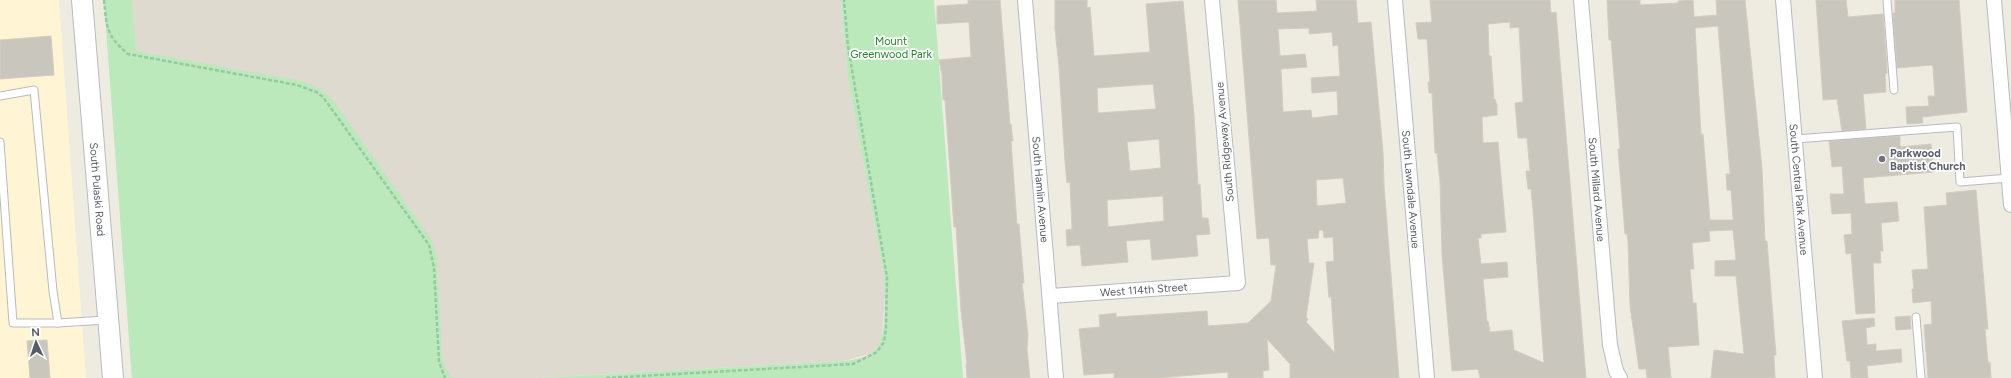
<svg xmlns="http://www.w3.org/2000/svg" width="2011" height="378" font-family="Figtree,sans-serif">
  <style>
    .commercial { fill: #fff5d5 }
    .education { fill: #dedad0 }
    .green { fill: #bce9bb }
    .building { fill: #c9c6be; stroke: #d3cdbf; fill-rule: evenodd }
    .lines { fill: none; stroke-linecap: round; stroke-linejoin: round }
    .lane-casing { stroke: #b7babf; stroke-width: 9 }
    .street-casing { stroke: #b7babf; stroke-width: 16 }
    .secondary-casing { stroke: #b7bbc1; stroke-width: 22 }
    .path { stroke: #94caa2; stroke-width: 2.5; stroke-dasharray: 4 2; stroke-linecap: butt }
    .lane { stroke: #fff; stroke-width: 7 }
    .street { stroke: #fff; stroke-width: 14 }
    .secondary { stroke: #fff; stroke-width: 20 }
    .worship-dot { fill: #6b7280; stroke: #fff; stroke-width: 1.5 }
    .labels { text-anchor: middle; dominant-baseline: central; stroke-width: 3.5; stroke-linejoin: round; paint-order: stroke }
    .park-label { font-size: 11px; fill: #2b822e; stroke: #fff }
    .street-label { font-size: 11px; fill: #5a5e64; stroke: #fff }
    .worship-label { font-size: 11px; font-weight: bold; fill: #5b616d; stroke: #fff; text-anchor: start }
  </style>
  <rect width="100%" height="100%" fill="#eeebe1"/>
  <path class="commercial" d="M0,0H59L86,378H0Z"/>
  <path class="education" d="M104,0H841L848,79L883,270L885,295L882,336L877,352L844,361L540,378H132Z"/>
  <g class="green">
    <path d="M104,0H132L136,51L302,81L325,92L335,103L431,239L435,250L437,262L442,358L445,368L452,378H132Z"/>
    <path d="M841,0H934L963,378H540L844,361C855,360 871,357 878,347C887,333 885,287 883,270L848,79Z"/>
  </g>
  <g class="building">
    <path d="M968,0H1000L1010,124H1011L1013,141H1011L1017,224H1019L1024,283H1022L1028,335L1027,349L1030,378H967L966,364H967L961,311L956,227H954L945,100H943L942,75L939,60L971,57L969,22L937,24V6L968,4Z"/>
    <path d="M1055,0H1087V8L1090,7L1094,56L1150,52L1146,4L1183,1L1194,115L1198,185L1200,184L1202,218H1208L1210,234L1196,235L1198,256L1152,260L1150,239L1126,241L1128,262L1082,266L1080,245L1067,246L1066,230L1072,229L1070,182L1067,183L1065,162L1059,67L1055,29ZM1153,84L1156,109L1098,113L1097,88ZM1159,139L1161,168L1130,171L1127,142ZM1163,196L1164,221L1108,227L1107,200Z"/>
    <path d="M1238,0H1276L1277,13L1317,11L1316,0H1356L1358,23L1371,22L1383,152L1384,185L1399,378H1290V364L1267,339L1269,370L1263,371V378H1228V372L1159,378H1114V373L1084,375L1079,329L1100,327L1099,315L1116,313V317L1207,311L1208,326L1248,323L1271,301L1276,265H1271L1269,238L1257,239ZM1309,28V34L1332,32L1333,46L1338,45L1340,76L1311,78L1312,93L1337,91L1338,115L1312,118L1311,110L1283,112L1281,69L1307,67L1305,54L1280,56L1278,29ZM1343,178L1346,203L1317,206L1316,180ZM1319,230H1323L1324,238L1333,237L1334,261L1326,262L1329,298L1331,296L1335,353L1306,322L1308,319L1306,317L1314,263H1309L1307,239L1318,238Z"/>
    <path d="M1430,0H1550L1551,13L1556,12L1586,378H1480L1478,369L1452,371L1442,255L1440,182L1437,153H1435L1432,93H1429L1428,82H1430L1427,39H1418L1416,23L1432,22ZM1510,22V28L1519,27L1523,102L1515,103L1518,138H1527L1530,171H1526L1528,189H1531L1533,210L1544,363L1514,350L1512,330L1490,332L1488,321L1487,322L1483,279L1508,277L1507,262L1481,264L1478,238H1481V234L1506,232L1498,142L1483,143L1482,117L1497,115V105L1495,99H1494L1491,56H1489L1488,24Z"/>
    <path d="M1607,0H1640V5L1678,3V1L1693,0L1694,17L1717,15L1716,0H1745L1762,168L1765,241H1767L1776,355H1774L1775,378H1711L1714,350L1744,354L1736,276H1715V261L1736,260L1733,230L1709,231L1710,241L1692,243L1694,269H1690L1693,303H1696L1699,345L1668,347L1671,378H1647L1646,369H1639L1630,306L1628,242L1627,234H1625L1623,209L1618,149H1620L1613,64L1611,40H1609ZM1718,26L1730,174H1726L1727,190H1731L1733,217V220H1710L1703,134H1701L1695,28Z"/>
    <path d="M1816,0H1846L1848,17L1883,14L1887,69V73L1885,74L1886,92L1863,94L1866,129L1842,131L1837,99L1823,100Z"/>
    <path d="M1895,0H1959L1967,112L1922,117L1923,123L1907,124L1906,107L1929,106L1928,96H1935L1933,67L1932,65L1897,68L1893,13H1895Z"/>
    <path d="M51,36L54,75L0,79V40Z"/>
    <path d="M1900,136V147L1931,144L1934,172L1863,178L1865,204L1897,202L1899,221L1881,223L1883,251H1880L1881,263H1873L1875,313L1856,314L1851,253L1846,254L1844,235L1852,234L1851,213L1832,214L1830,194H1844L1842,166L1832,167L1829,141Z"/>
    <path d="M1976,190L1988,329H1985L1988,363L1990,362L1991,378H1928L1924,325L1932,324L1931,301L1913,303L1912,289H1914L1912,270L1928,269L1924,207L1947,205L1946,193Z"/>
    <path d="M1910,316L1911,329L1896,330L1895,317Z"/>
    <path d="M1874,318L1875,326L1866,328L1867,345L1876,344V351L1901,349L1902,362L1867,366L1868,378H1851L1850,361H1847L1842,321Z"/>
    <path d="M47,340L50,378H30L27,341Z"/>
  </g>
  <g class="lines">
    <defs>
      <g id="lane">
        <path d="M1887,0L1894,90"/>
        <path d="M0,96L34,90L53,291L58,323L106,320"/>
        <path d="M1795,139L1957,127L1960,182L2009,178"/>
        <path d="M0,142L13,323H58"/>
        <path d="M1916,317L1921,378"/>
      </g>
      <g id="street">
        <path id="s1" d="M1025,0L1056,378"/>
        <path id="s2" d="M1395,0L1427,378"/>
        <path id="s3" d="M1581,0L1610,345L1616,371L1620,378"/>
        <path id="s4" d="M1783,0L1815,378"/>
        <path d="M1994,0L2011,205"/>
        <path id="s5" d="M1050,296L1238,283L1212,0"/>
      </g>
      <g id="secondary">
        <path id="s6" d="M82,0L113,378"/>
      </g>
    </defs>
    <use href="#lane" class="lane-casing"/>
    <use href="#street" class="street-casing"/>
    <use href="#secondary" class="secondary-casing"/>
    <g class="path">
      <path d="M104,0C107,29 106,35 128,54L297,85L316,92L323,97L429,245L434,268L439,362L445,378"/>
      <path d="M606,378L853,364L877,352L884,342L886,328L887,277L848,46L844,0"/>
    </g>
    <use href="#lane" class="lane"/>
    <use href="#street" class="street"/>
    <use href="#secondary" class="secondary"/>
  </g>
  <circle class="worship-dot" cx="1882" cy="159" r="4"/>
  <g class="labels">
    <g class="park-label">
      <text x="891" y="41">Mount<tspan x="891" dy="13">Greenwood Park</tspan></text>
    </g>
    <g class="street-label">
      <text transform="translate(1225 142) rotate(-95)">South Ridgeway Avenue</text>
      <text stroke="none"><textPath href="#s6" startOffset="190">South Pulaski Road</textPath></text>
      <text stroke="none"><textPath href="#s1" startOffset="190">South Hamlin Avenue</textPath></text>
      <text stroke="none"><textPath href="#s2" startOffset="190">South Lawndale Avenue</textPath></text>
      <text stroke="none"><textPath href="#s4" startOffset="190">South Central Park Avenue</textPath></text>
      <text stroke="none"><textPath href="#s3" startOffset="190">South Millard Avenue</textPath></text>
      <text stroke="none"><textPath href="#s5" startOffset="94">West 114th Street</textPath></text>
    </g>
    <g class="worship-label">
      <text x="1890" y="153">Parkwood<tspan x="1890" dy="13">Baptist Church</tspan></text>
    </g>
  </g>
  <g transform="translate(36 342) rotate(357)" stroke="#ffffff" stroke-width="3" paint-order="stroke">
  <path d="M0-3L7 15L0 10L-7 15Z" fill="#5a5e64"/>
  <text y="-6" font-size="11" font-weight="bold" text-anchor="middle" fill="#5a5e64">N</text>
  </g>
</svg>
